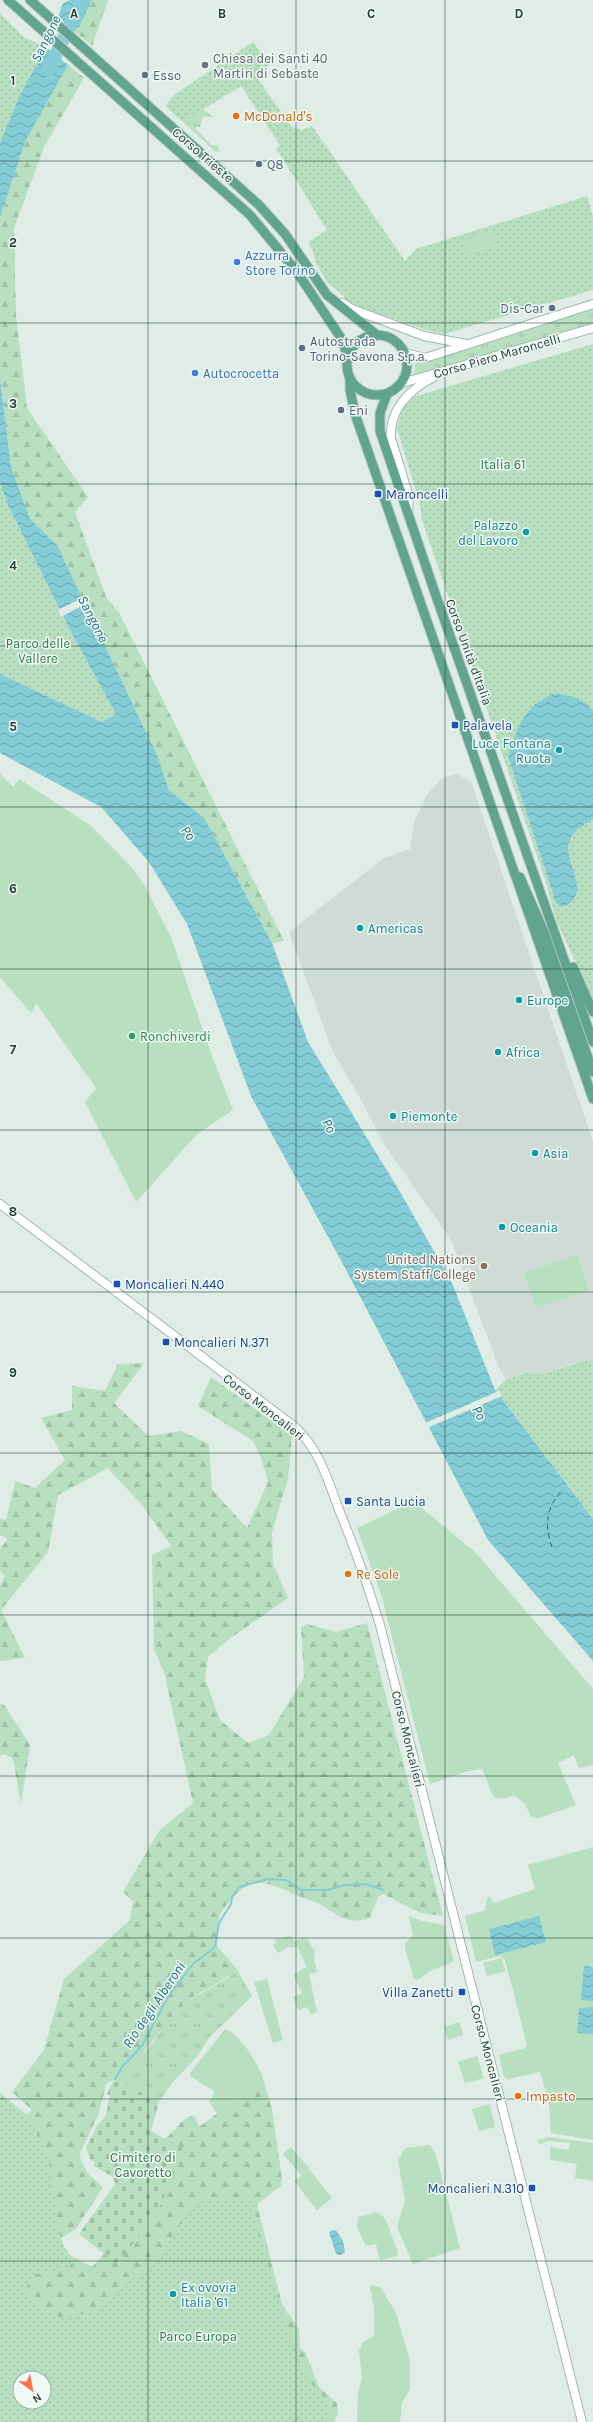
<svg xmlns="http://www.w3.org/2000/svg" width="593" height="2422" font-family="Karla,sans-serif">
  <style>
    .built { fill: #cedcd5 }
    .grass { fill: url(#grass-tufts) }
    .forest { fill: url(#forest-firs) }
    .cemetery { fill: url(#cemetery-stones) }
    .park { fill: url(#park-dots); fill-rule: evenodd }
    .garden { fill: #b7dfc0 }
    .water { fill: url(#water-waves) }
    .pier { fill: #e0ece6 }
    .lines { fill: none; stroke-linecap: round; stroke-linejoin: round }
    .stream { stroke: #84ccd6; stroke-width: 2 }
    .river { stroke: #84ccd6; stroke-width: 13 }
    .ferry { stroke: #15717e; stroke-width: 1; stroke-dasharray: 5 4; stroke-linecap: butt }
    .secondary-casing { stroke: #9eb9ae; stroke-width: 10 }
    .primary-casing { stroke: #c0c9c6; stroke-width: 11 }
    .secondary { stroke: #fff; stroke-width: 8 }
    .primary { stroke: #61a591; stroke-width: 9 }
    .grid { fill: none; stroke: #1f3e35; stroke-width: 1; stroke-opacity: 0.55 }
    .worship-dot { fill: #6b7280; stroke: #f1f9f4; stroke-width: 1.5 }
    .service-dot { fill: #5c6f8a; stroke: #f1f9f4; stroke-width: 1.5 }
    .food-dot { fill: #e8710a; stroke: #f1f9f4; stroke-width: 1.5 }
    .shop-dot { fill: #3f7fe0; stroke: #f1f9f4; stroke-width: 1.5 }
    .transit-dot { fill: #1a4fb4; stroke: #f1f9f4; stroke-width: 1.5 }
    .culture-dot { fill: #0f9aa8; stroke: #f1f9f4; stroke-width: 1.5 }
    .leisure-dot { fill: #2e9e5b; stroke: #f1f9f4; stroke-width: 1.5 }
    .education-dot { fill: #8d6e63; stroke: #f1f9f4; stroke-width: 1.5 }
    .labels { text-anchor: middle; dominant-baseline: central; stroke-width: 3; stroke-linejoin: round; paint-order: stroke }
    .worship-label { font-size: 13px; fill: #5b616d; stroke: #f1f9f4; text-anchor: start }
    .service-label { font-size: 13px; fill: #4e5e75; stroke: #f1f9f4; text-anchor: start }
    .food-label { font-size: 13px; fill: #c56008; stroke: #f1f9f4; text-anchor: start }
    .street-label { font-size: 13px; fill: #1f3e35; stroke: #f1f9f4 }
    .shop-label { font-size: 13px; fill: #366cbe; stroke: #f1f9f4; text-anchor: start }
    .park-label { font-size: 13px; fill: #277843; stroke: #f1f9f4 }
    .transit-label { font-size: 13px; fill: #164399; stroke: #f1f9f4; text-anchor: start }
    .culture-label { font-size: 13px; fill: #0d838f; stroke: #f1f9f4; text-anchor: start }
    .leisure-label { font-size: 13px; fill: #27864d; stroke: #f1f9f4; text-anchor: start }
    .education-label { font-size: 13px; fill: #785e54; stroke: #f1f9f4; text-anchor: end }
    .water-label { font-size: 14px; font-style: italic; fill: #15717e; stroke: #f1f9f4 }
    .grid-label { font-size: 13px; text-anchor: middle; font-weight: bold; fill: #1f3e35; stroke: #f1f9f4; stroke-width: 3; stroke-linejoin: round; paint-order: stroke }
  </style>
  <defs>
    <pattern id="grass-tufts" width="24" height="20" patternUnits="userSpaceOnUse"><rect width="24" height="20" fill="#b7dfc0"/><path d="M3 7l-1-3M5 7V3M7 7l1-3M15 17l-1-3M17 17v-4M19 17l1-3" fill="none" stroke="#9dc0a6"/></pattern>
    <pattern id="forest-firs" width="22" height="20" patternUnits="userSpaceOnUse"><rect width="22" height="20" fill="#b7dfc0"/><path d="M5 1l3.5 6h-7zM16 11l3.5 6h-7z" fill="#9dc0a6"/></pattern>
    <pattern id="cemetery-stones" width="16" height="16" patternUnits="userSpaceOnUse"><rect width="16" height="16" fill="#b7dfc0"/><path d="M2 7V4a2 2 0 0 1 4 0v3zM10 15v-3a2 2 0 0 1 4 0v3z" fill="#9dc0a6"/></pattern>
    <pattern id="park-dots" width="8" height="8" patternUnits="userSpaceOnUse"><rect width="8" height="8" fill="#b7dfc0"/><path d="M2 2h.1M6 6h.1" fill="none" stroke="#9dc0a6" stroke-width="1.8" stroke-linecap="round"/></pattern>
    <pattern id="water-waves" width="16" height="10" patternUnits="userSpaceOnUse"><rect width="16" height="10" fill="#84ccd6"/><path d="M0 5q4-4 8 0t8 0" fill="none" stroke="#6ba7ae"/></pattern>
  </defs>
  <rect width="100%" height="100%" fill="#e0ece6"/>
  <path class="built" d="M456,774L471,781L593,1142V1361L572,1364L542,1374L526,1373L506,1380L498,1365L451,1240L384,1144L360,1098L332,1050L289,932L384,858L410,849L414,822L427,795L442,778Z"/>
  <g class="grass">
    <path d="M202,109L214,117L206,116L202,118L200,127H196V129L211,145L218,146L219,151L216,152L183,122Z"/>
    <path d="M593,309V323L414,376L416,361L426,362Z"/>
    <path d="M237,1969L252,1996L209,2038L197,2057L171,2084L159,2102L114,2079L150,2047L164,2026L186,2002L228,1978Z"/>
  </g>
  <g class="forest">
    <path d="M92,0H108L92,46L73,30L79,27Z"/>
    <path d="M68,65L84,78L44,147L14,228L16,316L27,408L88,497L75,512L106,597L119,613L284,941L272,943L205,819L169,790L156,753L57,545L30,519L11,467L0,378V217L26,140Z"/>
    <path d="M144,1363L114,1403L148,1436L181,1431L209,1444L212,1490L247,1528L268,1482L261,1457L253,1441L198,1406L211,1377L292,1436L288,1479L272,1532L273,1564L288,1598L225,1642L208,1657L205,1679L220,1720L248,1743L269,1735L304,1677L301,1627L307,1624L336,1632L367,1623L443,1916L421,1913L383,1894L378,1897L370,1918C346,1926 337,1914 318,1903C312,1900 304,1899 298,1896C270,1884 254,1872 231,1900C226,1906 221,1911 219,1918C218,1927 218,1937 217,1946L237,1969C222,1984 201,1989 186,2003C157,2028 142,2066 106,2084L99,2113L79,2155L88,2174L103,2187L76,2229L58,2240L62,2251L92,2267L104,2254L118,2264L181,2148L164,2139C175,2133 179,2121 190,2116L195,2117L199,2127L246,2092L264,2082L272,2109L282,2179L281,2186L258,2203V2209L282,2304L299,2329L300,2348L305,2352L319,2387L337,2403L338,2413L334,2422H161L151,2299L8,2349L19,2121L32,2110L12,2092L44,2050L64,1979L130,1920L133,1901L123,1892L159,1831L193,1803L164,1672L154,1649L152,1555L171,1546L142,1505L108,1468L58,1495L48,1552L1,1610L25,1658L0,1661V1585L5,1576L0,1571V1549L8,1539L0,1535V1519L6,1520L15,1481L35,1488L65,1460L41,1418L72,1410V1386L105,1391L118,1364Z"/>
    <path d="M0,1703L5,1706L30,1745L21,1804L13,1758L3,1754L0,1756Z"/>
  </g>
  <path class="cemetery" d="M114,2079L159,2102L151,2131L182,2148L173,2179L156,2214L117,2264L79,2234L115,2184L113,2177L94,2166V2162L90,2159L86,2147L99,2122C110,2117 106,2105 110,2096L107,2094Z"/>
  <g class="park">
    <path d="M0,14L25,38L46,47L20,95L0,143Z"/>
    <path d="M253,42L269,65L255,75L292,127L302,130L312,126L405,261L416,249L587,196L593,216V290L444,334L430,331L346,303L344,296L328,283L315,262L314,253L308,242L327,230L276,148L280,145L241,86L183,122L165,106L175,94Z"/>
    <path d="M593,344V999L556,920L545,879L422,520L420,504L397,428L402,409L416,396Z"/>
    <path d="M0,482L8,505L71,632L116,714L102,722L0,674Z"/>
    <path d="M584,1361H593V1519L495,1390L506,1380L526,1373L542,1374Z"/>
    <path d="M0,2093L26,2114L48,2156L58,2227L63,2245L74,2261L68,2268L36,2274L25,2289L34,2304L59,2317L96,2311L158,2257L195,2203L247,2198L254,2204L253,2214L287,2330L306,2378L327,2401L331,2415L326,2422H0ZM20,2378H44V2402H20Z"/>
  </g>
  <g class="garden">
    <path d="M493,230L497,246L468,255L463,240Z"/>
    <path d="M0,774L13,787L19,779L90,825L133,869L144,885L171,937L213,1059L233,1110L197,1134L136,1202L85,1102L96,1088L36,1003L31,1013L0,977Z"/>
    <path d="M577,1255L589,1290L536,1308L524,1273Z"/>
    <path d="M410,1503L417,1504L476,1553L593,1689V1765L579,1768L574,1755L558,1763L576,1805L539,1818L531,1817L525,1804L514,1795L506,1798H494L482,1769L468,1771L430,1784L381,1594L357,1528Z"/>
    <path d="M593,1847V2140L551,2133L549,2102L540,2072L508,2079L504,2077L499,2055L525,2048L527,2045L505,1960L500,1956L476,1962L465,1916L485,1910L488,1895L494,1903L535,1889L528,1865Z"/>
    <path d="M409,1916L422,1921L444,1925L453,1958V1962L430,1971L418,1980L414,1979L405,1948V1944L413,1935Z"/>
    <path d="M291,1936L294,1941L306,1937L315,1952L314,1959L317,1972L309,1974L317,2012L311,2015L308,2007L298,2010L293,1997L302,1993L293,1975L307,1967L297,1946L292,1948L290,1946L278,1953L273,1945L276,1943L274,1939Z"/>
    <path d="M501,1958L506,1971L487,1976L483,1963Z"/>
    <path d="M267,1979L283,2040L273,2043L254,1982Z"/>
    <path d="M459,2022L463,2035L448,2040L444,2027Z"/>
    <path d="M225,2029C240,2033 261,2068 264,2082L246,2092L217,2114L209,2101L213,2097L214,2091L190,2076V2073Z"/>
    <path d="M477,2056L484,2078L465,2083L458,2062Z"/>
    <path d="M490,2104L495,2127L479,2131L472,2109Z"/>
    <path d="M549,2137L593,2143V2181L575,2178L577,2164L550,2160V2147L569,2150L570,2143L549,2141L539,2144L537,2140Z"/>
    <path d="M430,2145L436,2155L460,2248L413,2264L397,2227L405,2200L398,2161L405,2148Z"/>
    <path d="M291,2147L309,2168L301,2175L283,2154Z"/>
    <path d="M309,2169L332,2198L317,2210L294,2181Z"/>
    <path d="M374,2211L385,2218L398,2252L397,2256L380,2260L376,2244L366,2246L357,2227L358,2217L372,2214Z"/>
    <path d="M372,2285L381,2288L396,2313L410,2361V2389L402,2403L400,2422H357L358,2393L362,2379L359,2351L363,2342L374,2336V2308L370,2287Z"/>
  </g>
  <g class="water">
    <path d="M70,0H92L79,27L73,30L58,17L63,3Z"/>
    <path d="M46,47L68,65L26,140L0,217V143L20,95Z"/>
    <path d="M0,378L11,467L30,519L57,545L156,753L169,790L205,819L272,943L308,1042L399,1190L452,1283L495,1390L593,1519V1661L488,1540L344,1266L251,1096L187,924L149,862L101,807L0,753V674L102,722L116,714L71,632L8,505L0,482Z"/>
    <path d="M553,694C565,694 587,699 593,711V819C583,826 573,830 569,842C562,861 593,891 565,906L558,905L556,902L508,756C519,727 522,707 553,694Z"/>
    <path d="M539,1916L546,1942L495,1955L489,1929Z"/>
    <path d="M584,1966L593,1967V2001L581,2000Z"/>
    <path d="M593,2007V2034L577,2033L579,2008Z"/>
    <path d="M333,2230H336L343,2241L345,2252L341,2255L336,2254L329,2232Z"/>
  </g>
  <g class="pier">
    <path d="M84,597L87,603L61,617L58,610Z"/>
    <path d="M499,1391L502,1396L427,1428L425,1423Z"/>
  </g>
  <g class="lines">
    <path class="stream" d="M115,2079L122,2067L142,2046L168,1997L193,1964L215,1947L219,1923L231,1904L232,1897L239,1887L268,1879L286,1880L301,1890H328L345,1885L367,1884L383,1890"/>
    <path class="river" d="M48,70L83,0"/>
    <path class="ferry" d="M552,1547C544,1525 546,1508 562,1490"/>
    <defs>
      <g id="secondary">
        <path d="M343,303L352,309L424,336L466,344"/>
        <path d="M405,353L425,358L593,304"/>
        <path d="M402,383L593,328"/>
        <path d="M408,511L409,497L391,438C389,409 410,389 434,377"/>
        <path d="M0,1204L295,1427C319,1449 328,1480 339,1510C355,1548 368,1586 380,1625L582,2422"/>
      </g>
      <g id="primary">
        <path d="M8,0L250,215L297,272L341,338L348,357"/>
        <path d="M30,0L259,205L285,234L327,295L377,335"/>
        <circle cx="377" cy="365" r="30"/>
        <path d="M350,379V390L355,414L593,1099"/>
        <path d="M387,394L380,413V431L436,596L593,1042"/>
        <path d="M520,877L544,932L593,1072"/>
        <path d="M573,967L593,1012"/>
      </g>
    </defs>
    <use href="#secondary" class="secondary-casing"/>
    <use href="#primary" class="primary-casing"/>
    <use href="#secondary" class="secondary"/>
    <use href="#primary" class="primary"/>
  </g>
  <path class="grid" d="M148,0V2422M296,0V2422M445,0V2422M0,161H593M0,323H593M0,484H593M0,646H593M0,807H593M0,969H593M0,1130H593M0,1292H593M0,1453H593M0,1615H593M0,1776H593M0,1938H593M0,2099H593M0,2261H593"/>
  <circle class="worship-dot" cx="205" cy="65" r="4"/>
  <g class="service-dot">
    <circle cx="145" cy="75" r="4"/>
    <circle cx="259" cy="164" r="4"/>
    <circle cx="552" cy="308" r="4"/>
    <circle cx="302" cy="348" r="4"/>
    <circle cx="341" cy="410" r="4"/>
  </g>
  <g class="food-dot">
    <circle cx="236" cy="116" r="4"/>
    <circle cx="348" cy="1574" r="4"/>
    <circle cx="518" cy="2096" r="4"/>
  </g>
  <g class="shop-dot">
    <circle cx="237" cy="262" r="4"/>
    <circle cx="195" cy="373" r="4"/>
  </g>
  <g class="transit-dot">
    <rect x="374" y="490" width="8" height="8" rx="2"/>
    <rect x="451" y="721" width="8" height="8" rx="2"/>
    <rect x="113" y="1280" width="8" height="8" rx="2"/>
    <rect x="162" y="1338" width="8" height="8" rx="2"/>
    <rect x="344" y="1497" width="8" height="8" rx="2"/>
    <rect x="458" y="1988" width="8" height="8" rx="2"/>
    <rect x="528" y="2184" width="8" height="8" rx="2"/>
  </g>
  <g class="culture-dot">
    <circle cx="526" cy="532" r="4"/>
    <circle cx="559" cy="750" r="4"/>
    <circle cx="360" cy="928" r="4"/>
    <circle cx="519" cy="1000" r="4"/>
    <circle cx="498" cy="1052" r="4"/>
    <circle cx="393" cy="1116" r="4"/>
    <circle cx="535" cy="1153" r="4"/>
    <circle cx="502" cy="1227" r="4"/>
    <circle cx="173" cy="2294" r="4"/>
  </g>
  <circle class="leisure-dot" cx="132" cy="1036" r="4"/>
  <circle class="education-dot" cx="484" cy="1266" r="4"/>
  <g class="labels">
    <g class="worship-label">
      <text x="213" y="58">Chiesa dei Santi 40<tspan x="213" dy="15">Martiri di Sebaste</tspan></text>
    </g>
    <g class="service-label">
      <text x="153" y="75">Esso</text>
      <text x="267" y="164">Q8</text>
      <text x="544" y="308" text-anchor="end">Dis-Car</text>
      <text x="310" y="341">Autostrada<tspan x="310" dy="15">Torino-Savona S.p.a.</tspan></text>
      <text x="349" y="410">Eni</text>
    </g>
    <g class="food-label">
      <text x="244" y="116">McDonald's</text>
      <text x="356" y="1574">Re Sole</text>
      <text x="526" y="2096">Impasto</text>
    </g>
    <g class="street-label">
      <text transform="translate(203 155) rotate(41)">Corso Trieste</text>
      <text transform="translate(497 356) rotate(-16)">Corso Piero Maroncelli</text>
      <text transform="translate(469 652) rotate(70)">Corso Unità d'Italia</text>
      <text transform="translate(264 1407) rotate(38)">Corso Moncalieri</text>
      <text transform="translate(408 1739) rotate(76)">Corso Moncalieri</text>
      <text transform="translate(488 2053) rotate(75)">Corso Moncalieri</text>
    </g>
    <g class="shop-label">
      <text x="245" y="255">Azzurra<tspan x="245" dy="15">Store Torino</tspan></text>
      <text x="203" y="373">Autocrocetta</text>
    </g>
    <g class="park-label">
      <text x="503" y="464">Italia 61</text>
      <text x="38" y="643">Parco delle<tspan x="38" dy="15">Vallere</tspan></text>
      <text x="143" y="2157">Cimitero di<tspan x="143" dy="15">Cavoretto</tspan></text>
      <text x="198" y="2336">Parco Europa</text>
    </g>
    <g class="transit-label">
      <text x="386" y="494">Maroncelli</text>
      <text x="463" y="725">Palavela</text>
      <text x="125" y="1284">Moncalieri N.440</text>
      <text x="174" y="1342">Moncalieri N.371</text>
      <text x="356" y="1501">Santa Lucia</text>
      <text x="454" y="1992" text-anchor="end">Villa Zanetti</text>
      <text x="524" y="2188" text-anchor="end">Moncalieri N.310</text>
    </g>
    <g class="culture-label">
      <text x="518" y="525" text-anchor="end">Palazzo<tspan x="518" dy="15">del Lavoro</tspan></text>
      <text x="551" y="743" text-anchor="end">Luce Fontana<tspan x="551" dy="15">Ruota</tspan></text>
      <text x="368" y="928">Americas</text>
      <text x="527" y="1000">Europe</text>
      <text x="506" y="1052">Africa</text>
      <text x="401" y="1116">Piemonte</text>
      <text x="543" y="1153">Asia</text>
      <text x="510" y="1227">Oceania</text>
      <text x="181" y="2287">Ex ovovia<tspan x="181" dy="15">Italia '61</tspan></text>
    </g>
    <g class="leisure-label">
      <text x="140" y="1036">Ronchiverdi</text>
    </g>
    <g class="education-label">
      <text x="476" y="1259">United Nations<tspan x="476" dy="15">System Staff College</tspan></text>
    </g>
    <g class="water-label">
      <text transform="translate(46 39) rotate(-64)">Sangone</text>
      <text transform="translate(93 619) rotate(63)">Sangone</text>
      <text transform="translate(188 833) rotate(54)">Po</text>
      <text transform="translate(329 1126) rotate(63)">Po</text>
      <text transform="translate(479 1413) rotate(61)">Po</text>
      <text transform="translate(154 2005) rotate(-56)">Rio degli Alberoni</text>
    </g>
  </g>
  <g class="grid-label">
    <text x="74" y="18">A</text>
    <text x="222" y="18">B</text>
    <text x="371" y="18">C</text>
    <text x="519" y="18">D</text>
    <text x="13" y="85">1</text>
    <text x="13" y="247">2</text>
    <text x="13" y="408">3</text>
    <text x="13" y="570">4</text>
    <text x="13" y="731">5</text>
    <text x="13" y="893">6</text>
    <text x="13" y="1054">7</text>
    <text x="13" y="1216">8</text>
    <text x="13" y="1377">9</text>
  </g>
  <g transform="translate(32 2390) rotate(148)"><circle r="19" fill="#f1f9f4" stroke="#9daea8"/>
  <path d="M0-3L7 15L0 10L-7 15Z" fill="#fc724e"/>
  <text y="-6" font-size="11" font-weight="bold" text-anchor="middle" fill="#1f3e35">N</text>
  </g>
</svg>
